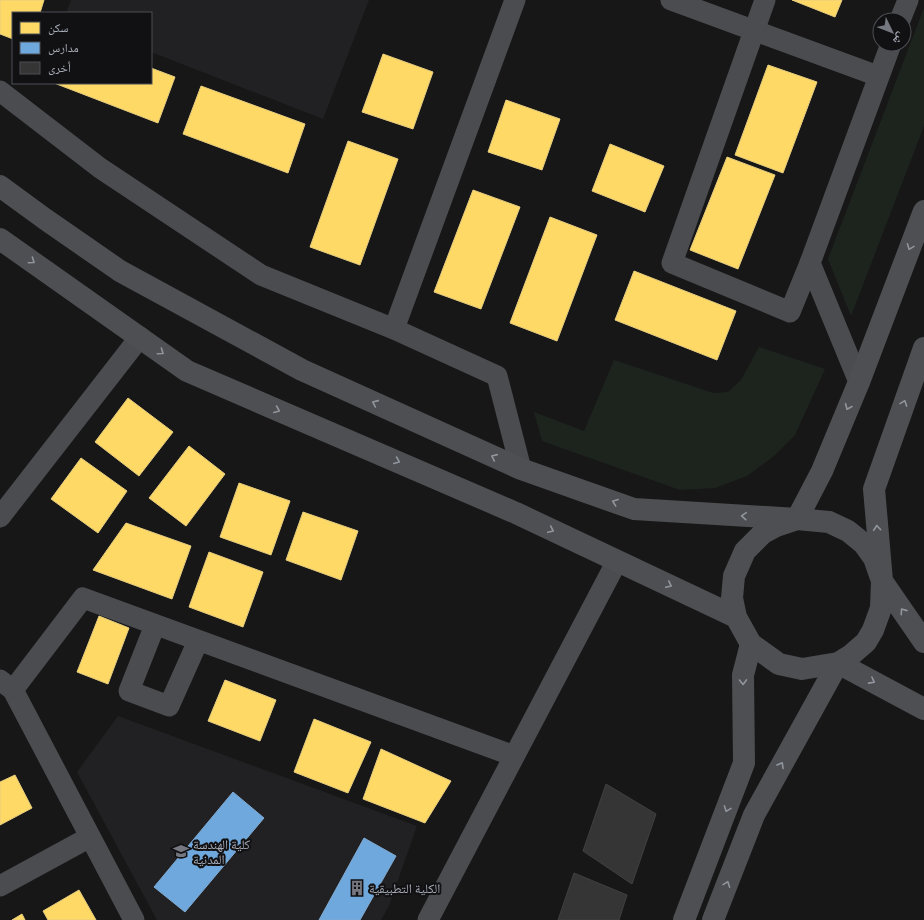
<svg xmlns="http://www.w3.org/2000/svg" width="924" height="920" font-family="Cabin,'Noto Naskh Arabic',sans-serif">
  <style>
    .built { fill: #212123 }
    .green { fill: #1d241e }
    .homes { fill: #ffd966; stroke: #e5cc7f }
    .schools { fill: #6fa8dc; stroke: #80aad1 }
    .building { fill: #353536; stroke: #3f4043 }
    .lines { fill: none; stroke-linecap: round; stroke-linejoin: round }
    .minor { stroke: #4b4c50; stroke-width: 21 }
    .major { stroke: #4d4f52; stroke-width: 22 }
    .oneway { stroke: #91969e }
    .labels { text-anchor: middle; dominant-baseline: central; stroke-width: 4; stroke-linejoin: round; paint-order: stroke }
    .poi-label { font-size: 13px; fill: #a8adb8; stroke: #111113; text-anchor: start }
  </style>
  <rect width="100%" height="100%" fill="#171717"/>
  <g class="built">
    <path d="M71,0H369L323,119L151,52V13H66Z"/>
    <path d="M118,716L417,826L389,906L381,920H157L77,772Z"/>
  </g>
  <g class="green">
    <path d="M924,8V126L851,316L828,259Z"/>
    <path d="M759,347L825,369L795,435L774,456L747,476L715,488L680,490L542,441L534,412L584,431L614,360L713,393L728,392L741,380Z"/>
  </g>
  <g class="homes">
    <path d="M0,0H44L40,13H13V39L0,34Z"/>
    <path d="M792,0H842L835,17Z"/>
    <path d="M383,54L433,72L413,129L362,112Z"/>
    <path d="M768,65L817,82L783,173L735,155Z"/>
    <path d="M151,68L175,77L158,123L54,83H151Z"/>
    <path d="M201,86L305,124L288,173L183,134Z"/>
    <path d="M506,100L560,119L542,170L488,152Z"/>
    <path d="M348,141L398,159L360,265L310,247Z"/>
    <path d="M610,144L664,166L645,212L592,191Z"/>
    <path d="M727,157L775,175L738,269L690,250Z"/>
    <path d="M473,190L520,207L481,309L434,292Z"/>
    <path d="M550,217L597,235L557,341L510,323Z"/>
    <path d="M634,271L736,311L717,360L615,320Z"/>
    <path d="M128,398L173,432L139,476L95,442Z"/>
    <path d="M189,446L225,474L186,526L149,498Z"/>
    <path d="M81,458L127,491L98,533L51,499Z"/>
    <path d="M239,483L290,501L271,555L220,537Z"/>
    <path d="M303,512L358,531L341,580L286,560Z"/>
    <path d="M126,523L191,546L172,599L93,570Z"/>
    <path d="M209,552L263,572L243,627L189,607Z"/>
    <path d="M99,616L129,628L108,684L77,672Z"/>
    <path d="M225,680L276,700L260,741L208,721Z"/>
    <path d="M314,719L371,742L348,793L294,772Z"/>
    <path d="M381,749L451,781L425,823L363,799Z"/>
    <path d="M15,775L32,808L0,825V782Z"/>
    <path d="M79,890L96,920H48L43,911Z"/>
    <path d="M22,914L25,920H12Z"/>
  </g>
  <g class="schools">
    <path d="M233,792L264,818L185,912L154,887Z"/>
    <path d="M364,838L396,856L360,920H319Z"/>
  </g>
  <g class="building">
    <path d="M606,784L656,814L632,884L583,851Z"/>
    <path d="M574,873L627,895L619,920H558Z"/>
  </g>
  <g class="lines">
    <g class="minor">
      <path d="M671,0L878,76"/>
      <path d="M765,0L672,263L790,312L810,263"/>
      <path d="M900,20L908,0"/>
      <path d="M0,91L100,168L261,275L394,329L497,376L521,469"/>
      <path d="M394,329L515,0"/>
      <path d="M859,382L810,263L891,44"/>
      <path d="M0,517L140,337"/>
      <path d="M155,625L129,691L169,706L198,641"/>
      <path d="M0,680L13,690L134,920"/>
      <path d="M13,690L83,598L514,756"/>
      <path d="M0,886L90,837"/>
      <path d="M428,920L617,561"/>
    </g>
    <g class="major">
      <path d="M0,186L45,219L120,271L302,370L521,469L634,509L797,519L822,471L859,382L924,211"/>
      <path d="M0,239L187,371L516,513L736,617L751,644L779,664L802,669L838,663L851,655L866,642L873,630L881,608L882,581L874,558L864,544L848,531L829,522L797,519L776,526L763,533L745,551L734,576L732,598L736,617"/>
      <path d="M924,348L874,489L882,581L924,642"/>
      <path d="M684,920L744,763L743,675L751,644"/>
      <path d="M713,920L754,815L838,663L924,709"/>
    </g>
  </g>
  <defs><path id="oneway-chevron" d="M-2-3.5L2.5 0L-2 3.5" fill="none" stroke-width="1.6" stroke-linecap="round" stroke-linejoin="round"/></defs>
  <g class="oneway">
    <use href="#oneway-chevron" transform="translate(910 247) rotate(111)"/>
    <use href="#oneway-chevron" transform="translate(32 261) rotate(35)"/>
    <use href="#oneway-chevron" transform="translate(161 352) rotate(35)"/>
    <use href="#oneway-chevron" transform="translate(375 403) rotate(-156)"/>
    <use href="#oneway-chevron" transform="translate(904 403) rotate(-70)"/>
    <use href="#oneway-chevron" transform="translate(848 407) rotate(113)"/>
    <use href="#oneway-chevron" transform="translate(277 410) rotate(23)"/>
    <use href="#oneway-chevron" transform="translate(494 457) rotate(-156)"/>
    <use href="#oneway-chevron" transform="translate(397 461) rotate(23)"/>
    <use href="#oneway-chevron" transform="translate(615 502) rotate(-160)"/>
    <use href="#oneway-chevron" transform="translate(744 516) rotate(-176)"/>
    <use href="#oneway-chevron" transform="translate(877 528) rotate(-95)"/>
    <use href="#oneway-chevron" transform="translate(551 530) rotate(25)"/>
    <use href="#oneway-chevron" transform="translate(669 585) rotate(25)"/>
    <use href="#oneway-chevron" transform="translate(903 611) rotate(-125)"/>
    <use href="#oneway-chevron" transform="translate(872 681) rotate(28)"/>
    <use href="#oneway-chevron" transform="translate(743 682) rotate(89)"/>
    <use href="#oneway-chevron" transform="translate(781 765) rotate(-61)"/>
    <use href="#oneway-chevron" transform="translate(727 809) rotate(111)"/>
    <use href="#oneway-chevron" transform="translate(727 884) rotate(-69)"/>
  </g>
  <defs>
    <symbol id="school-bare" viewBox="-9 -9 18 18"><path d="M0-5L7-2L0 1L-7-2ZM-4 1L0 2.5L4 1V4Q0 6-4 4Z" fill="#757880" stroke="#111113" stroke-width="2.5" paint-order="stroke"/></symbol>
    <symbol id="building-bare" viewBox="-9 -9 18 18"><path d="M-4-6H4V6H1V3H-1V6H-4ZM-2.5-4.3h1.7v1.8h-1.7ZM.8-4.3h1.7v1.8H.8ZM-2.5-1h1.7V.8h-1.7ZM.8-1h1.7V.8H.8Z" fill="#757880" stroke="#111113" stroke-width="2.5" paint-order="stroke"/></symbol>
  </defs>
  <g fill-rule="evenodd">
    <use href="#school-bare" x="170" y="840" width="22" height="22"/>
    <use href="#building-bare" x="346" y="877" width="22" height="22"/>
  </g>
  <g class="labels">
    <g class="poi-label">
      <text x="193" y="844">كلية الهندسة<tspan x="193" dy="15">المدنية</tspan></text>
      <text x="369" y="888">الكلية التطبيقية</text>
    </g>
  </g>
  <rect x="12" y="12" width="140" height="72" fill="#111113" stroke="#4d4f55"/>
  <rect x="20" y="22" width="20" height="12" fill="#ffd966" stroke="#4d4f55"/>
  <text x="48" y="32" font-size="12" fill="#a8adb8">سكن</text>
  <rect x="20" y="42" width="20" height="12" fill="#6fa8dc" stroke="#4d4f55"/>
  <text x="48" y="52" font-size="12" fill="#a8adb8">مدارس</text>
  <rect x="20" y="62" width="20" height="12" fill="#353536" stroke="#4d4f55"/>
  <text x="48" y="72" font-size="12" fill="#a8adb8">أخرى</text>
  <g transform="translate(892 32) rotate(133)"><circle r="19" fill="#111113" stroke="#4d4f55"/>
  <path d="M0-3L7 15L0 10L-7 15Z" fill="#757880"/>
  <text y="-6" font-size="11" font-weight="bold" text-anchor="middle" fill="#a8adb8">ش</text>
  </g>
</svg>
